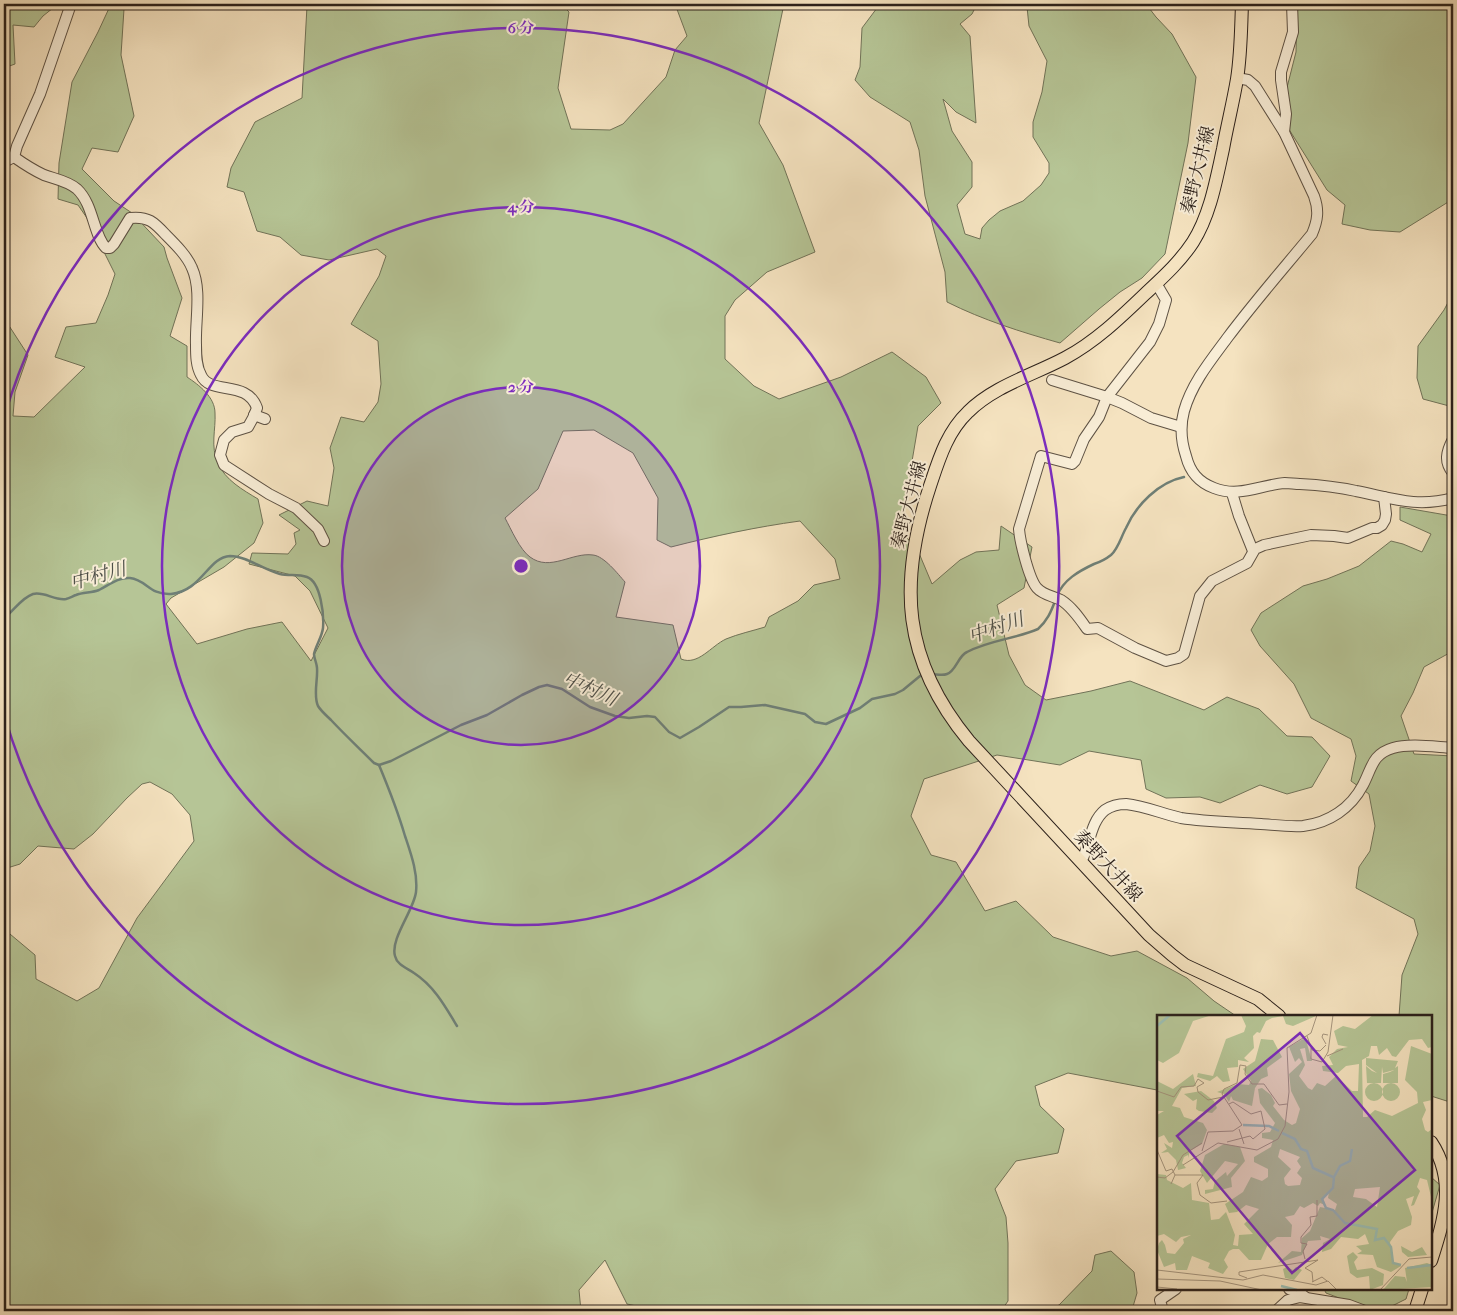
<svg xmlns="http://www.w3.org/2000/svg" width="1457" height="1315" font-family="'IM FELL French Canon','Noto Serif JP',serif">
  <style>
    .green { fill: #b6c596; stroke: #717358; fill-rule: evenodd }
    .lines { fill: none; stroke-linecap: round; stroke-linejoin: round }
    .stream { stroke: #6f7f76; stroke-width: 2.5 }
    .minor-casing { stroke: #5e5244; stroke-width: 12 }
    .major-casing { stroke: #2c211b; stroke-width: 14 }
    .minor { stroke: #f8edd6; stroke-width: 10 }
    .major { stroke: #f5e3c0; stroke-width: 12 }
    .ring { fill: none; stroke: #7b2cbf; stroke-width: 2.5 }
    .labels { text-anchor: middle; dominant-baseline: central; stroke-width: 4; stroke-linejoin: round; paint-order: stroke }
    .street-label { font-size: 18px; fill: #2c211b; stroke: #f8edd6 }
    .water-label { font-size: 19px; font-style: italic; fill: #4e5049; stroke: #f8edd6 }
    .inset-river { fill: none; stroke: #9cbeb3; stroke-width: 2.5 }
    .inset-road { fill: none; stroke: #a5957e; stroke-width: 1 }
    .view { fill: #7b2cbf; fill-opacity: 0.15; stroke: #7b2cbf; stroke-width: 2.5 }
    .inset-edge { fill: none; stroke: #2c211b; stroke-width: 2.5 }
    .centre { fill: #7b2cbf; stroke: #f8edd6; stroke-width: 2.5 }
    .ring-label { font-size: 15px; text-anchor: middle; font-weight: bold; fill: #7b2cbf; stroke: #f8edd6; stroke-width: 4; stroke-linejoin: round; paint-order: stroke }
  </style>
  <rect width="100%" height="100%" fill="#f5e3c0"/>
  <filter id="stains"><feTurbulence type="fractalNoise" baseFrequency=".004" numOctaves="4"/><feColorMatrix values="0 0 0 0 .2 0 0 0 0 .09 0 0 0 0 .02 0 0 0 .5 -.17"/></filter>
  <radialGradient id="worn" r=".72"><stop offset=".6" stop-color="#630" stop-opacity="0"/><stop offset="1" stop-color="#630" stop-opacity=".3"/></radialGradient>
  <g class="green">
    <path d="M4,4H58L43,16L34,27L13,25L15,64L4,68Z"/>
    <path d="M111,4H131L124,9L121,55L134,116L118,152L92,148L82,169L114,201L132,213L164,247L167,258L182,298L170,336L187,346V377C199,385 215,397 215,413C216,430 210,446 218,463C225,480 243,490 258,499L263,523L254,543L224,567L171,598L166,604L197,644L247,629L282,622L311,661L328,628L310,591L295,576L249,564L252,553L288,554L296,544L294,533L300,530L279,515L307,501L328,506L334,468L330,448L341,417L364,422L378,402L381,384L378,341L351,324L379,276L386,256L377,249L329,260L301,255L280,237L257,231L244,192L227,187L231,168L255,122L302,98L307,6L303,4H561L569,12L558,88L571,129L610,130L623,124L666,77L675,50L687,36L675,4H784L759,123L783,165L815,252L767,272L735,300L725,316V359L754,386L779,399L841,377L892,352L926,377L941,403L918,426L900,532L916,546L932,584L960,560L976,552L999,550L1001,526L1032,547L1024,588L997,605L1009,655L1025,685L1046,700L1091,691L1130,681L1204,710L1227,697L1259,709L1287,736L1312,737L1330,756L1312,787L1287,794L1260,785L1220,803L1200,797L1166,798L1146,789L1141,760L1089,751L1060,765L997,755L924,779L911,816L931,855L956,862L985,911L1016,901L1053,937L1111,956L1137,951L1187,978L1214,1001L1236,1016H1158V1090H1157L1068,1073L1035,1086L1040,1106L1064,1129L1058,1153L1016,1161L995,1189L1006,1217L1008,1243V1301L1001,1311H660L627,1304L605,1260L579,1290L581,1311H4V929L35,955L36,979L77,1001L99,988L137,918L194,841L190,815L172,794L150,782L142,784L127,798L93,834L74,849L38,846L20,864L4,869V318L28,355L15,392L13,416L34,417L85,367L55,357L66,327L96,323L108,295L115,274L87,218L78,205L58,199L59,163L72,82L98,32ZM594,430L633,453L658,498L657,540L671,547C714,536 756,527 800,521L835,559L840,579L814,585L798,601L769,617L765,627C752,631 738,634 726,639C711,646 698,666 681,659L673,625L616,617L625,582C618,574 604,556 593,555C572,552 550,572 530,557C520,550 511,529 505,518L538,489L563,431Z"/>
    <path d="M884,4H974L976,6L972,14L960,24L970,36L976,123L956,112L943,99L952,131L972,162V187L957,205L965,234L980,239L982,228L989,220L1000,211L1023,201L1041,185L1049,173V163L1033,137V122L1042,92L1047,61L1029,26L1027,7L1025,4H1146L1156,17L1172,34L1196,77L1188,143L1165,254L1142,278L1120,292L1099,309L1060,343C1021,332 983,320 947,302L945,272L925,196L919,150L910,122L870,97L855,80L860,67L862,28L877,8Z"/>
    <path d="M1289,4H1453V199L1400,232L1370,230L1342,224L1345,205L1327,190L1280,115L1296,52L1297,10Z"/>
    <path d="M1453,293V407L1423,399L1417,378L1418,346L1444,310Z"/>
    <path d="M1400,507L1452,516L1453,515V651L1424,667L1413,693L1401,716L1414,754L1453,756V1103L1431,1096V1016H1399L1402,975L1418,934L1414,919L1356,888L1359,867L1370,851L1375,826L1369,794L1351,781L1356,756L1351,739L1311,718L1294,684L1260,646L1251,630L1261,613L1303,586L1327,579L1359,566L1391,541L1403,544L1422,552L1431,534L1400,520Z"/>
    <path d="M1431,1177L1440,1185L1431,1216Z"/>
    <path d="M1111,1251L1134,1272L1137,1293L1132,1310L1127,1311H1045L1059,1305L1092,1271L1095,1255Z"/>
    <path d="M1324,1289H1409L1406,1299L1382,1311H1373L1326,1293Z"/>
  </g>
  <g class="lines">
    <g class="stream">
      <path d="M1057,596C1063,580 1079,571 1094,564C1100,562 1106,559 1111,555C1118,549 1121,537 1126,528C1136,505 1159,482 1184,477"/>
      <path d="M4,618C13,612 21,598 33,594C44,591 55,601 66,599C70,598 73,596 76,595C83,592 92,593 99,590C109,585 118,577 130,578C147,580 149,595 171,594C202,591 208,557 230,556C246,556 264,570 280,574C289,576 298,574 307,577C321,582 324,615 323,628C322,637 316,645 314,654C314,658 317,664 317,668C318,680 313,695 318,706C321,711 327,716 331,720C345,735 360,749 374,763L379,765L391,761L461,725L487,715L522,695L539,687L547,685L562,689L590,707L615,716L629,718L647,716L655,717L669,732L680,738L699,727L729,707H741L765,705L805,714L815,722L826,724L860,708L872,699L895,694L903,690L920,676L924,675"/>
      <path d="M931,674C936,674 942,676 947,674C956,671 958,656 967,652C990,640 1015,639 1038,629C1047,621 1051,612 1055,601"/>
      <path d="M379,765C389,789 398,812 405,836C411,854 418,873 416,892C414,910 390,939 395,956C397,965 407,968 414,973C434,986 445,1006 457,1026"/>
    </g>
    <defs>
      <g id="minor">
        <path d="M1237,78L1248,80L1255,86L1284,132L1314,196C1319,210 1318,220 1312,234C1284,268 1255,301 1228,337C1211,360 1192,383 1184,411C1180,426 1181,441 1186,456C1190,472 1198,482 1214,488C1239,498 1260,485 1285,483C1290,483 1295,484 1300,484C1319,485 1338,487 1356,491C1392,498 1416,508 1453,498"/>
        <path d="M1284,132L1286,114L1281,80V72L1293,32L1292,4"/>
        <path d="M14,157C24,164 33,170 44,175C55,179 68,181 77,189C94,205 93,235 106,248H110L114,244L130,218C148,216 154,222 166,235C176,245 187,256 192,268C202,290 195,321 196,345C196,355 196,366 201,375C210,396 247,379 257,408L253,418L248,427L232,432L224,440L220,455L224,465L269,494L296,508L318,529L324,541"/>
        <path d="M4,162L14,157L17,146L40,94L71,4"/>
        <path d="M1156,283L1166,300L1159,324L1150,342L1107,397L1099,417L1084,439L1075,461L1072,464L1041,456L1019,529C1020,542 1029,579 1037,588C1043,595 1053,596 1061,600C1072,607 1080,619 1087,629L1098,628L1135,648L1166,661L1178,658L1184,654L1200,596L1212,581L1247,563L1255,549L1264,545L1311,535L1334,536L1348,538L1372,528H1377L1382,525L1385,520L1386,514L1384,497"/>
        <path d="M1052,380L1107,397L1122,403L1151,418L1181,427"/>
        <path d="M254,415L265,419"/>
        <path d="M1453,439C1446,452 1444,462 1453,473"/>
        <path d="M1232,493L1239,516L1253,551"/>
        <path d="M1081,862C1090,846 1090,822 1105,810C1111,806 1118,804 1126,804C1145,806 1163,814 1181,818C1208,822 1235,822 1261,824C1275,825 1290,827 1303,826C1329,823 1351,808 1363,785C1372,768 1372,754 1393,748C1410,743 1435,747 1453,748"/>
        <path d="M1289,1289L1300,1293L1305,1297"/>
        <path d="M1163,1311L1160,1300L1176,1289"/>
        <path d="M1276,1311L1288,1300L1300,1297L1349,1305L1365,1311"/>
      </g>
      <g id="major">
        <path d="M1242,4C1241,29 1241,54 1237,79C1233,103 1227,126 1223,149C1216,181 1210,215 1193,242C1180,262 1162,278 1145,294C1120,318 1095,342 1065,358C1033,375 994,386 968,412C947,432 939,459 930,486C898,583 902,660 969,741L1149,935L1172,955L1185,965L1258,999L1279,1016"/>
        <path d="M1431,1142C1457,1181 1444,1220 1431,1261"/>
        <path d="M1415,1311L1422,1289"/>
      </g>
    </defs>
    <use href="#minor" class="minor-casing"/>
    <use href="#major" class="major-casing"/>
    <use href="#minor" class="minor"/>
    <use href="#major" class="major"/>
  </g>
  <circle cx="521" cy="566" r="179" fill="#7b2cbf" fill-opacity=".12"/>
  <g class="ring">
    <circle cx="521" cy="566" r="179"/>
    <circle cx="521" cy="566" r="359"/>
    <path d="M4 418A538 538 0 1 1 4 714"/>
  </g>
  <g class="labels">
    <g class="street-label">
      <text transform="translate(1198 170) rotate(-76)">秦野大井線</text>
      <text transform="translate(909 505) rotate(-75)">秦野大井線</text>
      <text transform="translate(1108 866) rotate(47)">秦野大井線</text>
    </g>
    <g class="water-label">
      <text transform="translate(98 576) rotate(-15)">中村川</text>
      <text transform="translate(996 628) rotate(-19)">中村川</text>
      <text transform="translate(590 689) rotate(24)">中村川</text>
    </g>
  </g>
  <g transform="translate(1157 1015)">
    <rect width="275" height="275" fill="#f5e3c0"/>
    <path d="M0,0H55L36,6L22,38L6,48L0,45ZM84,0H159V1L136,11L129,9L126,1L115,3L109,6L103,18L100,17L96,21L97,33L87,43L92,47L81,45V52L70,53L73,66L66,67L60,61L53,66L40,62L41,58L56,61L69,24L87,17L89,11ZM216,0H275V32L271,33L265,24L252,25L239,42L235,41L230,33L222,40L220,31H214L212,41L205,45L206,102H210L218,95L235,101L261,88L260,77L248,65L254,31L275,39V85L266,87L269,95L265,104L268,115L271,117L275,114V186L270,165L263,163L260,172L263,176L257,190L254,191L257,181L249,184L255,202L254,210L241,216L233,227L236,248L244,251L234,257L220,252L216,240L200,239L205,236L199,231L212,229L208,219L201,224L184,222L174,234L165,237L166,228L173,224L163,221L164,225L151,226L145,240L121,248L135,236L144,237L145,223L153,216L163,192L178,195L180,189L171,183L172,177L166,182L168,190L163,188L161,191L156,188L147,193L143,191L137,200L128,202L135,210L134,222H120L111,229L104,245H92L82,234H76L72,236L67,245L71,252L66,259L51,253L53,248L35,241L30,255H19L18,248L7,252L0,235L2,228L5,225L8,230L10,238L18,239L27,228L26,224L34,220L24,222L19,227L7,219L0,221V159L9,160L10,165L26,173L34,168L35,185L52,188L54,205L62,204L69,197L78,220L76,230L81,231L82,220L96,219L87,209L102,194L89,190L80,197L72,198L68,189L86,177L94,162L105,166L111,162V154L97,147V142L114,132L116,125L105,123V118L113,117L118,108L103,88L101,74L105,73L114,80L118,88L116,91L127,105L135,110L139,108L143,94L134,76L132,59L145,47L142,43L138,47L132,32L146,24L149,25L155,46H150L148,33L143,34L148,50L142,61L151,73L155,75L160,68L168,71L179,61L195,76H201L202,49L189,51L181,58L166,56L165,51L176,50L172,42L180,34L191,32L181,30L177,16L186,11L198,14ZM123,134L143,142L140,146L144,152L140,158L145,163L143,170L131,171L128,169L127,163L134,154L121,142ZM223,172L220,192L209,184L196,182L198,174ZM104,24L116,25L125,42L110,53L111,61L104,64L98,73L95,91L76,85L74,81L72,87L67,79L60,77L81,69L92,70L94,66L86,54L98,46ZM209,43L241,46L238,53L241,51V68H226V59L233,57L237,55L226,58L225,52L224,68H210L209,51L215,56L220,58L209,50ZM36,59L39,71L25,73L15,91L23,93L27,102L46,108L50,115L45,129L33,136L31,143V140L27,142L25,148L29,153L21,155L19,145L11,137L4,138L10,134L7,128L15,133L16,127L12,128L7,120L0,123V100L7,96H0V66L16,74ZM208 77a9 9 0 1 1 18 0a9 9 0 1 1-18 0ZM225 77a9 9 0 1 1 18 0a9 9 0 1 1-18 0ZM44,76L57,86L60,93L55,98L42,96L39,94L40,84L36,86L27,79ZM67,129L83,132L88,146L74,163L75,172L48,179V175L56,174L58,166L69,157L70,161L81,149L68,146L50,168L43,156L48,140ZM244,231L255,237L265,232L270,240L251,242L245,237ZM196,237L201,242L197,247L200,255L215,253L227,259L226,270L213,275L212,261L200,263L193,258L190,241ZM270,248L275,250V272L226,275L238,261L248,262L250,267L248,253ZM130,252L136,255L139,252L145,255L137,265L128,263L126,254Z" fill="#b6c596" fill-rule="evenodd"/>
    <path class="inset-river" d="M0,11L13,0M86,110L112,111L122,116M125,118L138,124L144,134L150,136L156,153L176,162M195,134L193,146L183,151L177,162L176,173L165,184L169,193L176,195L188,208L220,214L218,225L227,223L234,232L236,248L244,250M250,253L275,250M124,271L140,275"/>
    <path class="inset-road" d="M150,21L155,35L163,36L169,30M169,29L165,22L166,19L171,20M154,33V44L165,47L171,37L176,0M170,41L186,34M0,76L17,82L24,72L37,71L41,64L47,68L40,72L41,77L51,85L66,82M82,114L87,129M70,127L93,121L96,124L108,114L104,96L94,99L76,87L72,89M0,135L9,156L15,154L18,160L14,169M45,136L51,117L76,116L85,110L65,79L67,74L80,68L83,50L89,51L88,59L95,69H107L122,90L130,89M26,150L61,128L100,135L121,124L128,111L132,77L130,33L154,18L160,0M18,160H46L40,168L43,180L54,188L70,186M0,162L8,163L16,157L26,140L45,128M148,244L146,236L150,229L144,228V222L154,210L153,202L160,201V185M0,255L86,265L106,260L159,270L171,266L180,275M90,263L82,260V257L161,245M0,264L63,266L105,275M155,267L165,262L170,266M156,267L155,257L148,253L161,245M0,272L20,274M70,275H86M223,275L252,244L275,242"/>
    <path class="view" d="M143,18L258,155L135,258L20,121Z"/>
    <rect width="275" height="275" class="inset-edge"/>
  </g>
  <circle cx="521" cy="566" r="8" class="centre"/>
  <g class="ring-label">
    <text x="521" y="33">6 分</text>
    <text x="521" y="212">4 分</text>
    <text x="521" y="392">2 分</text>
  </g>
  <rect width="1457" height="1315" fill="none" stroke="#f5e3c0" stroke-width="20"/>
  <rect x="5" y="5" width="1447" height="1305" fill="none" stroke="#2c211b" stroke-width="2.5"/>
  <rect x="10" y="10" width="1437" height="1295" fill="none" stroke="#2c211b"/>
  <rect width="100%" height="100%" filter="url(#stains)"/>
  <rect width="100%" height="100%" fill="url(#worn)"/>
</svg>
